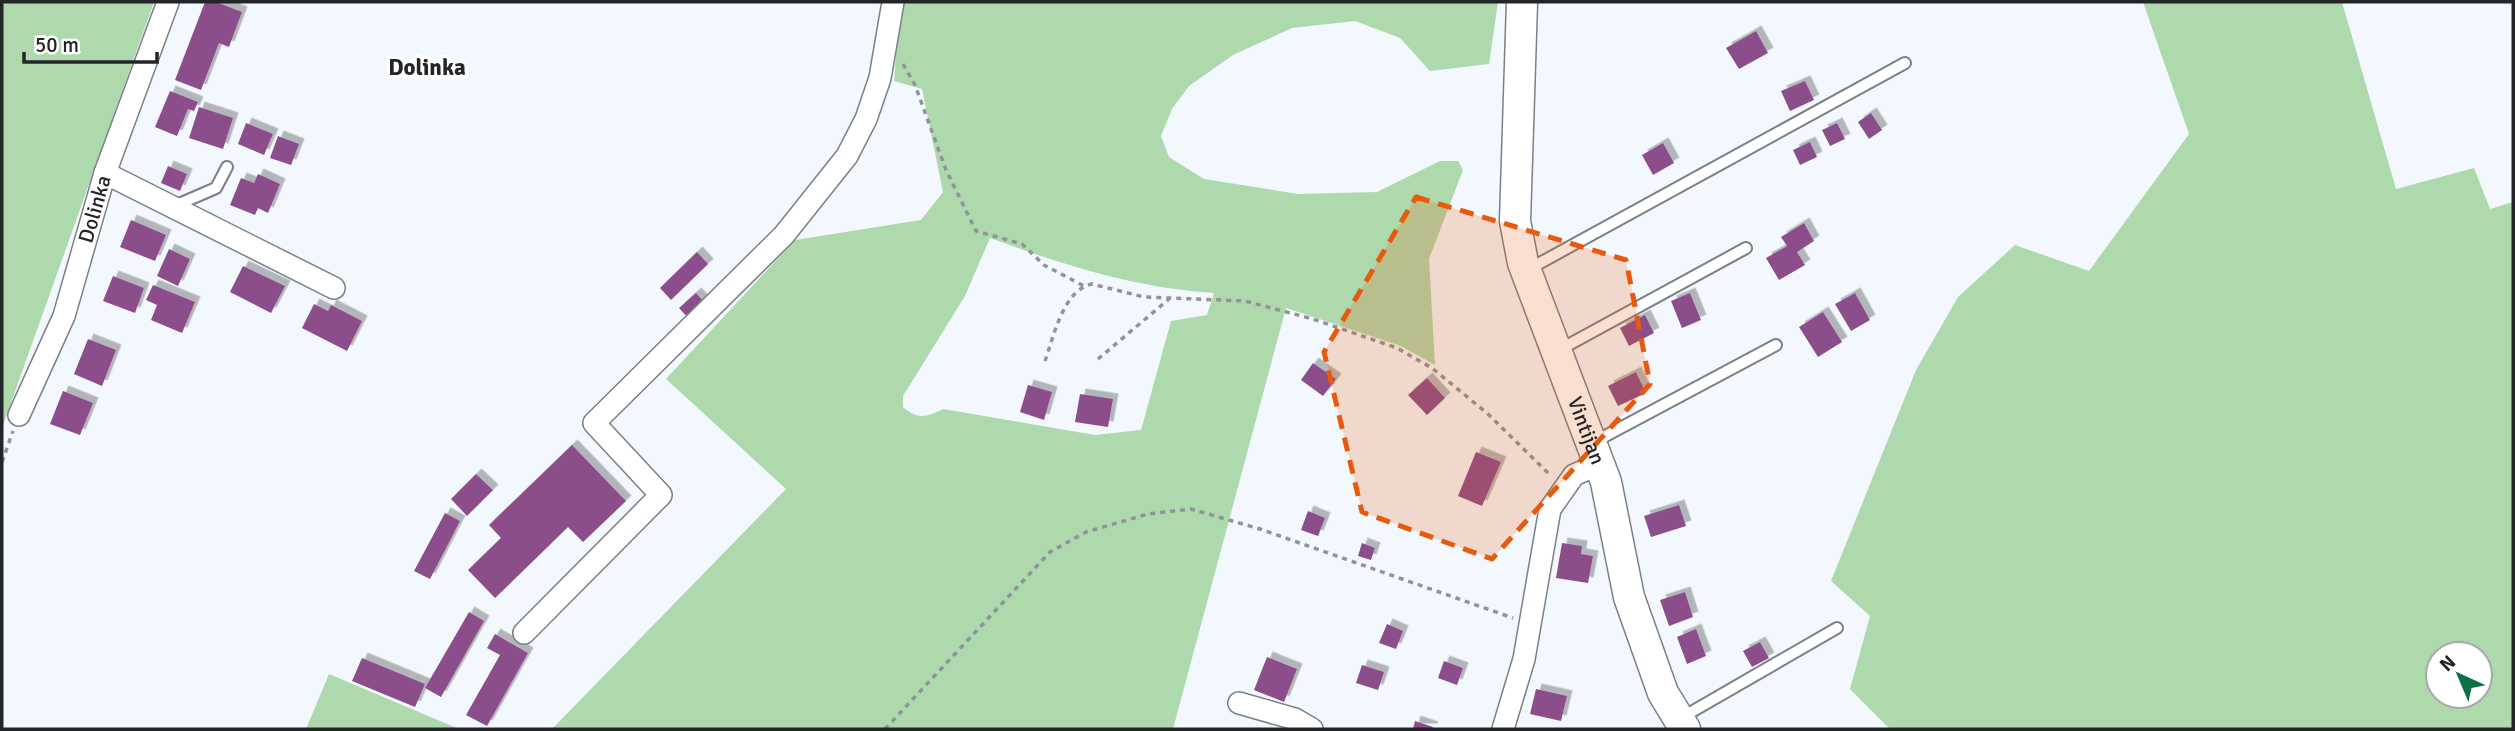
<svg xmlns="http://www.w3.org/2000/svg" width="2515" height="731" font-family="Signika,sans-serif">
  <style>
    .green { fill: #add9ad; fill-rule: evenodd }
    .building { fill: #8c4e8b; filter: url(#shadow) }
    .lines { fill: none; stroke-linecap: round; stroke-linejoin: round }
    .service-casing { stroke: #7b8087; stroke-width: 14 }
    .minor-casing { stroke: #7b8087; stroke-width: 24 }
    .secondary-casing { stroke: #7b8087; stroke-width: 33 }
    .path { stroke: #909498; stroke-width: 3.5; stroke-dasharray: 5 5; stroke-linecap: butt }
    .service { stroke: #fff; stroke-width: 10 }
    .minor { stroke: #fff; stroke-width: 21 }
    .secondary { stroke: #fff; stroke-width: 30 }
    .marked { fill: #e8590c; fill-opacity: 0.2; stroke: #e8590c; stroke-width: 5; stroke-dasharray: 14 9; stroke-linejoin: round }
    .labels { text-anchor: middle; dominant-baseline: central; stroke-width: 7; stroke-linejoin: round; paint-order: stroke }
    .street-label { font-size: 21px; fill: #232528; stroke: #fff }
    .neighbourhood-label { font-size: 23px; font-weight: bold; fill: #232528; stroke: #fff }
  </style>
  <defs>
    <filter id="shadow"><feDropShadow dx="5.5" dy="-5.5" stdDeviation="0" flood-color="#0004"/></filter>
  </defs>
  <rect width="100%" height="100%" fill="#f3f8fe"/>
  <g class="green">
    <path d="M2,2H154L2,428Z"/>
    <path d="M900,2H1498L1489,64L1430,71L1400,38L1355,21L1292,28L1233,55L1189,86L1172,109L1161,136L1169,157L1204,179L1298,194L1377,192L1440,161H1458L1463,170L1429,259L1435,365L1401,346L1286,308L1173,729H552L786,489L666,379L795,240L921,220L943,192L922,89L894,81ZM990,238C1064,265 1135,288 1214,293L1207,315L1171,321L1141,430L1095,435L943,409C927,417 917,420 903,407V396L965,296Z"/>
    <path d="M2143,2H2342L2396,189L2474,168L2490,209L2513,202V729H1890L1850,689L1870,616L1831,581L1916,370L1958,297L2015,245L2089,271L2189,134ZM2438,654H2480V696H2438Z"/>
    <path d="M329,674L459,729H306Z"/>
  </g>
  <g class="building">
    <path d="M205,2H216L242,12L229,47L219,43L201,90L175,80Z"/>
    <path d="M1756,31L1768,53L1739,69L1726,48Z"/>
    <path d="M1805,81L1814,100L1790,111L1781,91Z"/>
    <path d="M170,91L198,102L194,111L188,109L177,136L155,127Z"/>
    <path d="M199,107L233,118L223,149L189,138Z"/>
    <path d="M1871,113L1882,130L1869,139L1858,122Z"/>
    <path d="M246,123L273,134L264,155L238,144Z"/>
    <path d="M1837,123L1845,139L1830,146L1822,130Z"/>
    <path d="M278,136L299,144L291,165L270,158Z"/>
    <path d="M1810,142L1817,157L1800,165L1793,150Z"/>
    <path d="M1663,143L1674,163L1653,175L1642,155Z"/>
    <path d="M168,166L187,174L180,191L161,183Z"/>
    <path d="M258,174L280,184L268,213L258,208L255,215L230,205L241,178L254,183Z"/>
    <path d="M131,220L166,235L155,261L120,247Z"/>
    <path d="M1804,223L1814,241L1797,252L1805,265L1779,280L1766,258L1787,246L1781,237Z"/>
    <path d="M169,249L190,259L178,286L157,276Z"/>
    <path d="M697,252L708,264L671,300L660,288Z"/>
    <path d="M243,266L285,286L271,313L230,292Z"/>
    <path d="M113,276L144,288L135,313L103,301Z"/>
    <path d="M153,285L195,302L182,333L151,320L157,305L146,300Z"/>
    <path d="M696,293L707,305L690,320L679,308Z"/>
    <path d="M1690,293L1701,320L1682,328L1671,301Z"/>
    <path d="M1855,293L1870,320L1851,331L1835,304Z"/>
    <path d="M314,304L328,311L331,305L362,321L347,351L302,328Z"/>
    <path d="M1823,312L1842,342L1818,357L1799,327Z"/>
    <path d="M1645,315L1654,333L1629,346L1620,328Z"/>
    <path d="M88,339L116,350L102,386L74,374Z"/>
    <path d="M1313,363L1336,379L1323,396L1301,380Z"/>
    <path d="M1636,372L1646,393L1618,406L1608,386Z"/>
    <path d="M1427,378L1445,398L1427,415L1408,395Z"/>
    <path d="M1028,385L1052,392L1044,420L1020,412Z"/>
    <path d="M63,391L93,403L80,435L50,424Z"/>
    <path d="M1080,394L1113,399L1108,427L1075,422Z"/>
    <path d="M572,445L626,501L583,542L568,527L495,598L468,570L501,538L489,525Z"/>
    <path d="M1476,452L1501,462L1482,506L1458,496Z"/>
    <path d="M476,474L493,490L467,516L451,499Z"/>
    <path d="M1679,505L1686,526L1651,537L1644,516Z"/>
    <path d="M1308,511L1325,518L1318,536L1301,530Z"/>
    <path d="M445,513L460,521L430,579L414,571Z"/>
    <path d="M1362,543L1375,548L1371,560L1358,556Z"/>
    <path d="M1562,543L1582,546L1581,554L1593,556L1588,583L1556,578Z"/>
    <path d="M1685,592L1693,617L1669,626L1660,600Z"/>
    <path d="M469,612L484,621L441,697L425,688Z"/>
    <path d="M1387,624L1403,631L1396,649L1379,643Z"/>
    <path d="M1696,629L1706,656L1687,664L1677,637Z"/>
    <path d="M495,634L528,653L487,726L466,715L500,655L487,648Z"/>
    <path d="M1760,642L1769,658L1752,667L1743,651Z"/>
    <path d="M1267,657L1297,669L1284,702L1254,690Z"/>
    <path d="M362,658L425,684L415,707L352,681Z"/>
    <path d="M1444,661L1463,668L1457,685L1438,678Z"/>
    <path d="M1362,665L1384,672L1378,690L1356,683Z"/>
    <path d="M1536,689L1567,696L1561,721L1530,714Z"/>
    <path d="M1415,721L1433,727L1432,729H1413Z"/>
  </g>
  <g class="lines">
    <defs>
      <g id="service">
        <path d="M172,207L216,188L227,167"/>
        <path d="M1529,269L1905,63"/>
        <path d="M1559,350L1746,248"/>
        <path d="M1594,442L1776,345"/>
        <path d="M1681,718L1837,628"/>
      </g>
      <g id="minor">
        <path d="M105,173L334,288"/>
        <path id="s1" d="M19,415L64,316L105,173L168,2"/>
        <path d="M524,633L661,495L594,423L784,235L847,156L866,119L880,78L893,2"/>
        <path d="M1239,703L1295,719L1312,729"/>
        <path d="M1503,729L1524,659L1550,509L1574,475L1599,464"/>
      </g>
      <g id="secondary">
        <path id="s2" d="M1522,2L1515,221L1523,263L1606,482L1629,597L1663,693L1685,729"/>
      </g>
    </defs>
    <use href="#service" class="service-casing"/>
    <use href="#minor" class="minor-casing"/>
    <use href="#secondary" class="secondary-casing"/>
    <g class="path">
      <path d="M903,64L915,85L946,170L976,231L1022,244L1044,265L1084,286"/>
      <path d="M1098,359L1169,299"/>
      <path d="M1045,361C1054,336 1063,290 1092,284L1144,297L1245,301L1313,319L1397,348L1432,368L1488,414L1551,476"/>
      <path d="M2,462L13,431"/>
      <path d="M885,729L1050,552L1086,532L1148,514L1191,509L1260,529L1513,618"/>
    </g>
    <use href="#service" class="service"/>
    <use href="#minor" class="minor"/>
    <use href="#secondary" class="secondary"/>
  </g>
  <path class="marked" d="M1416,197L1626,260L1650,384L1492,559L1362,512L1324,352Z"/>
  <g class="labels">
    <g class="street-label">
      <text stroke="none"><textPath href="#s1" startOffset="220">Dolinka</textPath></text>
      <text stroke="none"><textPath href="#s2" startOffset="441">Vintijan</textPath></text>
    </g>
    <g class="neighbourhood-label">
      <text x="427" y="67">Dolinka</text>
    </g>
  </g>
  <rect width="2515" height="731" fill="none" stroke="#232528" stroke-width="7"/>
  <g transform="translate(2459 675) rotate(316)"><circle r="33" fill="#ffffff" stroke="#a7a8a9" stroke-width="2"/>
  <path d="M0-5L12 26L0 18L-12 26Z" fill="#0e7046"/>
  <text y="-10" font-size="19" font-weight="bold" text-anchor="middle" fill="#232528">N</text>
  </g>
  <path d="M24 52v10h133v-10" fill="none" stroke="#232528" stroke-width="3.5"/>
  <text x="35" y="52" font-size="21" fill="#232528" stroke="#ffffff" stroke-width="5" paint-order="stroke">50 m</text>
</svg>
